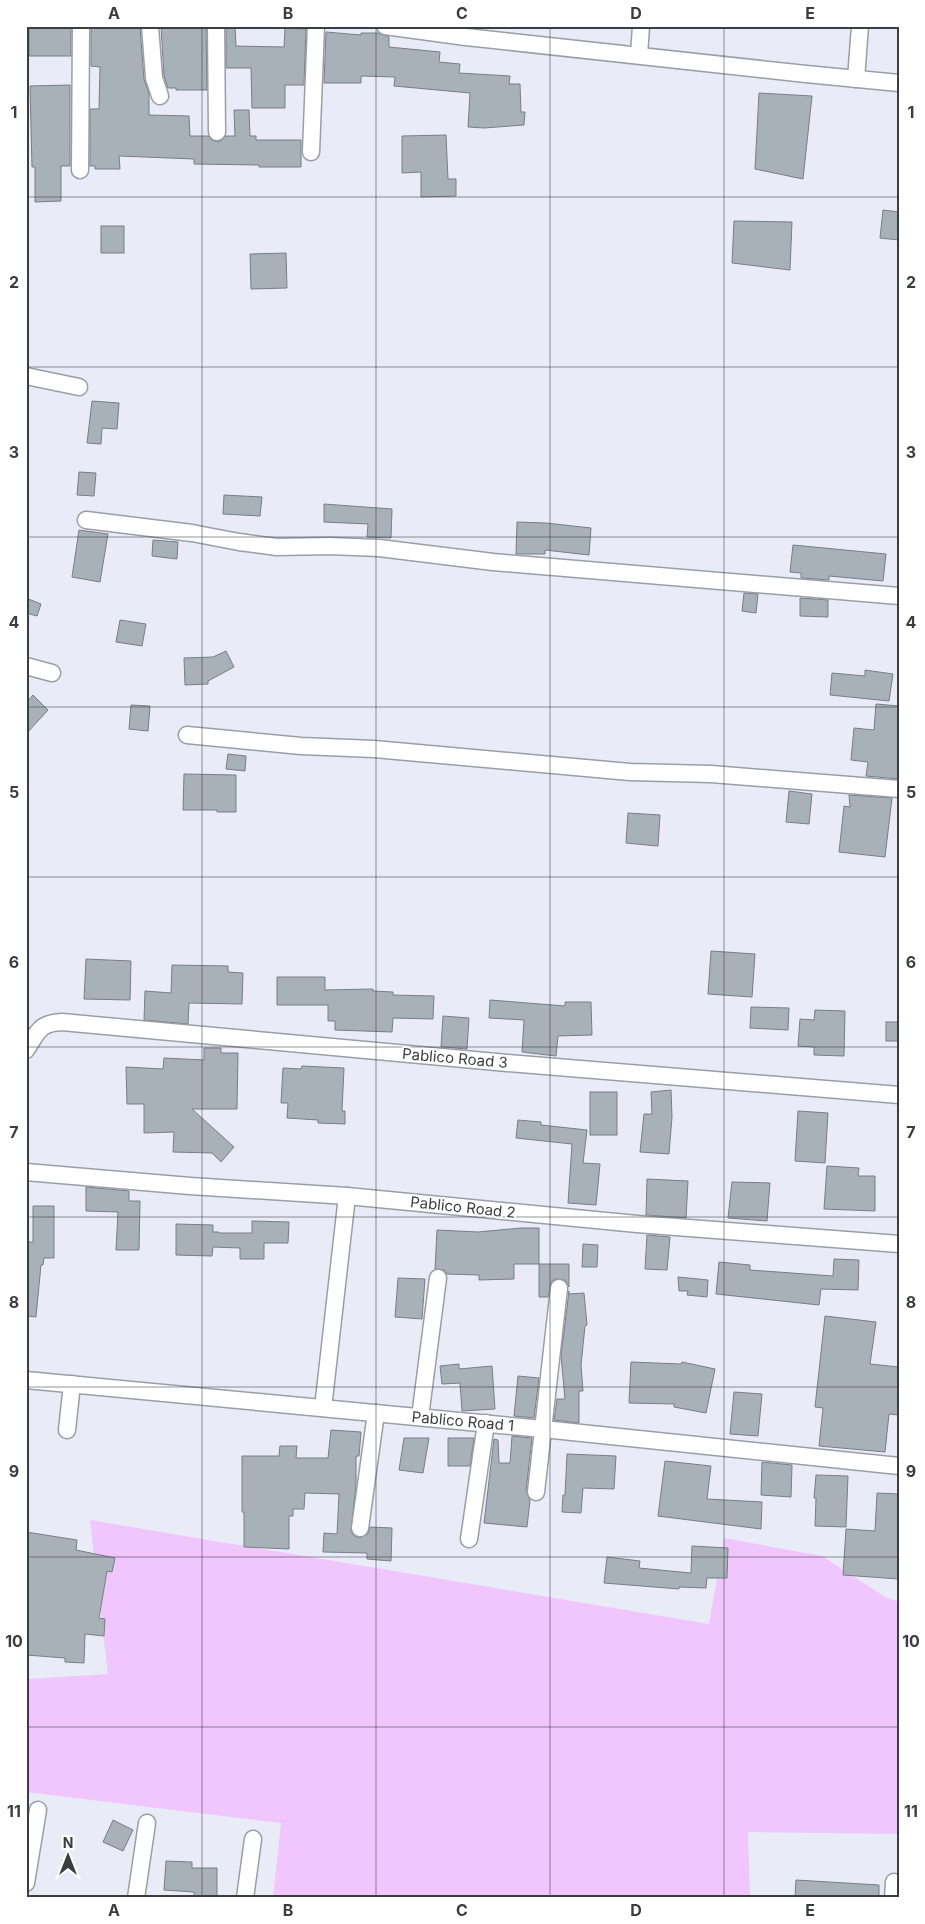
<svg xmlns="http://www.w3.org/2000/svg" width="925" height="1924" font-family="Inter,sans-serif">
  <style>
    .green { fill: #f1c5fe }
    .building { fill: #a8b0b8; stroke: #777e87 }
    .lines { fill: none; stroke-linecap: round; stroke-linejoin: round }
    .minor-casing { stroke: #9b9ea8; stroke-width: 19 }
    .minor { stroke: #fff; stroke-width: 16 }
    .grid { fill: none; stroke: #3c3d41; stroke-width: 1; stroke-opacity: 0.55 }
    .labels { text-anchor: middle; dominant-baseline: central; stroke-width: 4; stroke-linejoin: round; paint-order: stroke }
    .street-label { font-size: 15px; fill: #3c3d41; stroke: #fff }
    .neatline { fill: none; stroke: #3c3d41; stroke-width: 2 }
    .grid-label { font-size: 16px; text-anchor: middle; font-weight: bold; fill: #3c3d41 }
  </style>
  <rect width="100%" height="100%" fill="#e9ecf7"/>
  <path class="green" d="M90,1520L709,1624L724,1538L822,1556L885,1597L899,1602V1834L748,1832L750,1898H273L281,1823L26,1792V1679L108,1674Z"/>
  <g class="building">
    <rect x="29" y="26" width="42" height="30"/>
    <path d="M91,26L140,27L144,79L149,94V115L189,116L190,136H208L212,140L218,142L222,140L226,136H235L234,110H249L250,136H256V140H301V167H259V165L194,164V159L119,156L120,169H95V166H90V109H99L100,67L91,66Z"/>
    <path d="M161,26H206L207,90H176V88H168L164,76Z"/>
    <path d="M226,26H235L236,46L284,47L285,28L306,29L304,85H285V108H252L251,68H226Z"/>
    <path d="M326,32L361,35V33H378L389,37V47L440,52L439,62L460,64L459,73L510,76L509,84H520L521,112H525L524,125L484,128L468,127L470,93L394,86L395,77L361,76V83H324Z"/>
    <path d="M70,85V166H61V201L35,202V167H32L30,86Z"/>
    <path d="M759,93L812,96L803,179L755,169Z"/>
    <path d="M446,135L448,179H456V196L421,197V172L402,173V136Z"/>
    <path d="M883,210L899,212V240L880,238Z"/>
    <path d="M734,221L792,222L790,270L732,263Z"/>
    <rect x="101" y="226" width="23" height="27"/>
    <path d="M286,253L287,288L251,289L250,254Z"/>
    <path d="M92,401L119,403L117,429L102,428L101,444L87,443Z"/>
    <path d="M79,472L96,473L94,496L77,495Z"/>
    <path d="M224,495L262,497L260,516L223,514Z"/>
    <path d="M324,504L392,509L391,538L367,537L368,524L324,522Z"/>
    <path d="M517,522L546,523L591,528L589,555L545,550V554H516Z"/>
    <path d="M79,530L108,534L100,582L72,577Z"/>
    <path d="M153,540L178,542L177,559L152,556Z"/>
    <path d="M793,545L886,554L883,581L829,576V580L801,578V573L790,572Z"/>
    <path d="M744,593L758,594L756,613L742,611Z"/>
    <path d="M26,598L41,604L37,616L26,613Z"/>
    <path d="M800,598L828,600V617L800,616Z"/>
    <path d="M120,620L146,624L142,646L116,642Z"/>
    <path d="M226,651L234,667L208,681V684L185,685L184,658L213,657Z"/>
    <path d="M865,670L893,674L889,701L830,695L832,673L865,676Z"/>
    <path d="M33,695L48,710L26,734V703Z"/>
    <path d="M876,704L899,706V779L866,776L868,762L851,760L854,728L874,730Z"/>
    <path d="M131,705L150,706L148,731L129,729Z"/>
    <path d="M228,754L246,756L245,771L226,769Z"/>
    <path d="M184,774L236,775V812H217V810H183Z"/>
    <path d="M789,791L812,794L809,824L786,822Z"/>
    <path d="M849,795L892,798L885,857L839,852L844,806L850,807Z"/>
    <path d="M628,813L660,815L658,846L626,843Z"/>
    <path d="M711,951L755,954L752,997L708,994Z"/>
    <path d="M86,959L131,961L130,1000L84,999Z"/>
    <path d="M172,965L228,966V972L243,973L242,1004L189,1003L188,1024L144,1020L145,991L171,993Z"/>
    <path d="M277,977H325V990L373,989V991L393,992V995L434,996L433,1019L393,1018L392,1032L335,1030V1021H328V1005H277Z"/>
    <path d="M490,1000L565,1006V1002H591L592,1035L558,1036L556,1056L522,1052L524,1020L489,1018Z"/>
    <path d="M751,1007L789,1008L788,1030L750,1028Z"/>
    <path d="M815,1010L845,1011L844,1056L814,1055V1047L798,1046L800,1019L814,1020Z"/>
    <path d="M443,1016L469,1018L467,1049L441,1047Z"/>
    <rect x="886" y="1022" width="13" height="19"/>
    <path d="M204,1048H221V1053H238L237,1109H192L234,1147L221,1162L212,1153L173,1152L174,1132L144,1133V1104H127L126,1067L163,1069L164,1058L204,1060Z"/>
    <path d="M302,1066L344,1068L342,1111H345V1124L318,1123V1120L287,1118L288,1103H281L283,1068L301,1069Z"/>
    <path d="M671,1090L672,1117L669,1154L640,1152L644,1114H652L651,1092Z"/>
    <rect x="590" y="1092" width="27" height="43"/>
    <path d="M798,1111L828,1113L825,1163L795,1161Z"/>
    <path d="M518,1120L541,1122V1125L587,1130L583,1163L600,1164L596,1205L568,1203L572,1144L516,1138Z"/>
    <path d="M827,1166L859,1168L858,1176H875V1211L824,1209Z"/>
    <path d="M647,1179L688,1181L686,1218L646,1215Z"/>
    <path d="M732,1182L770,1183L767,1221L728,1218Z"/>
    <path d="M86,1187L129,1191V1201H140L139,1250H116L118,1212L86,1211Z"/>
    <path d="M33,1206H54V1258H44L43,1265H41L36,1317L26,1316V1242H33Z"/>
    <path d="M252,1221L289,1222L288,1243H264V1259H240V1248L213,1247L212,1256L176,1255V1224L213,1225V1232H219V1233H252Z"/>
    <path d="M521,1228H539V1264H514V1279L479,1280V1275L447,1274L444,1270L435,1269L437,1230L478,1232Z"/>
    <path d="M647,1235L670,1237L667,1270L645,1269Z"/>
    <path d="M583,1244L598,1245L597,1267H582Z"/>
    <path d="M834,1259L859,1260L858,1290L821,1289L819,1305L716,1294L719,1262L750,1265V1270L833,1276Z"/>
    <path d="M539,1264H569V1287L565,1280L555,1279L551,1282L548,1297H539Z"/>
    <path d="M678,1277L708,1280L707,1297L687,1295L688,1291H679Z"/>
    <path d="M398,1278L425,1279L422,1319L395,1317Z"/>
    <path d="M569,1291V1294L584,1293L587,1325L585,1326L581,1365L583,1391H579V1423L554,1420L557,1399H565L561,1356Z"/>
    <path d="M825,1316L876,1322L870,1364L899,1367V1415L889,1414L885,1452L819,1446L823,1408L815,1407Z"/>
    <path d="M631,1362L681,1364L682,1362L715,1369L706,1413L674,1407V1404L629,1403Z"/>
    <path d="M459,1364V1369L492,1366L495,1409L462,1411L460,1383L442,1384L440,1366Z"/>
    <path d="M518,1376L539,1378L534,1418L514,1416Z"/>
    <path d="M734,1392L762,1394L758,1436L730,1434Z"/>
    <path d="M331,1430L361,1432L359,1456H356V1485L351,1531L354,1536L359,1538L368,1534L370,1527L392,1528L391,1561L367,1559V1553L323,1552L324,1533L337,1534L339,1494L305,1493L304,1509H293V1516H289V1549L244,1547V1512H242V1456H279L280,1446H297L296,1458H328Z"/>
    <path d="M512,1436L532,1438L526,1491L530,1500L527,1527L484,1523L494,1439L498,1440L499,1463H510Z"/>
    <path d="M404,1438H429L423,1473L399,1470Z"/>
    <path d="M448,1438H474L470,1466H448Z"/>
    <path d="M567,1454L616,1456L614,1489L583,1488L581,1513L562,1512L563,1495H565Z"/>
    <path d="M665,1461L711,1466L707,1499L762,1502L761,1529L658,1516Z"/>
    <path d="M762,1462L792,1465L791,1497L761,1495Z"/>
    <path d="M816,1475L848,1476L846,1527L815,1526L816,1498H814Z"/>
    <path d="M877,1493L899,1494V1579L843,1575L846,1529L875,1531Z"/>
    <path d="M26,1532L77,1540L76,1550L115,1558L112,1572L107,1571L99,1618L105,1619L104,1636L85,1634L84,1663L65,1662V1658L26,1655Z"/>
    <path d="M692,1546L728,1548L727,1578H707L706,1588L679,1587V1589L604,1583L607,1557L640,1561L639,1568L691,1573Z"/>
    <path d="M113,1820L133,1830L123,1851L103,1842Z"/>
    <path d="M166,1861L192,1862V1868H217V1898H194V1892L164,1890Z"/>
    <path d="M796,1880L879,1885V1898H795Z"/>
  </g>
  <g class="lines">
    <defs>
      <g id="minor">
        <path d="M150,26L154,78L160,96"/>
        <path d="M216,26L217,132"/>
        <path d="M385,26L466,37L806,74L899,83"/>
        <path d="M639,55L641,26"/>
        <path d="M856,79L860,26"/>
        <path d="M311,152L316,26"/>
        <path d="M80,170L81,26"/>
        <path d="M26,376L79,387"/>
        <path d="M86,520L192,533L239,542L277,547L330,546L379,548L493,562L899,596"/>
        <path d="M26,666L52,673"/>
        <path d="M187,735L301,746L374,749L630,772L711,774L899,789"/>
        <path d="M26,1050C38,1032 39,1023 62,1022L507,1063L899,1095"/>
        <path d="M26,1172L190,1186L347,1196L637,1224L899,1244"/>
        <path d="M26,1380L543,1429L899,1466"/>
        <path d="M323,1408L347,1196"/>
        <path d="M420,1417L438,1278"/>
        <path d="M67,1430L72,1384"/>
        <path d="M536,1492L559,1288"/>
        <path d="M360,1528L376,1413"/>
        <path d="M469,1539L486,1423"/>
        <path d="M26,1883L38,1810"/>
        <path d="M136,1898L147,1823"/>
        <path d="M245,1898L253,1839"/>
        <path d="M893,1898L894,1882"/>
      </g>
    </defs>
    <use href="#minor" class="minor-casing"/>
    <use href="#minor" class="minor"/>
  </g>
  <path class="grid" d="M202,26V1898M376,26V1898M550,26V1898M724,26V1898M26,197H899M26,367H899M26,537H899M26,707H899M26,877H899M26,1047H899M26,1217H899M26,1387H899M26,1557H899M26,1727H899"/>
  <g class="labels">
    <g class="street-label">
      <text transform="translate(455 1058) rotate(5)">Pablico Road 3</text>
      <text transform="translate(463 1207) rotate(6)">Pablico Road 2</text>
      <text transform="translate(463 1421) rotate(5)">Pablico Road 1</text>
    </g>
  </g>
  <rect width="925" height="1924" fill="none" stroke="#ffffff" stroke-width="55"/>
  <g transform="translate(68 1856)" stroke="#ffffff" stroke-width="4" paint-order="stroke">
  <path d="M0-4L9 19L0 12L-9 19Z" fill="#3c3d41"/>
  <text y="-8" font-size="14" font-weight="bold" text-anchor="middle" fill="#3c3d41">N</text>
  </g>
  <rect x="28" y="28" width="870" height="1868" class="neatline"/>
  <g class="grid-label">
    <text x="114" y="19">A</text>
    <text x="288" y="19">B</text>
    <text x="462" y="19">C</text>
    <text x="636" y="19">D</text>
    <text x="810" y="19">E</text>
    <text x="14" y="118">1</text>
    <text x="911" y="118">1</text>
    <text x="14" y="288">2</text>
    <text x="911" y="288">2</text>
    <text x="14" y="458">3</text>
    <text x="911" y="458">3</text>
    <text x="14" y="628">4</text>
    <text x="911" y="628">4</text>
    <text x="14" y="798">5</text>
    <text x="911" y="798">5</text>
    <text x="14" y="968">6</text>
    <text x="911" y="968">6</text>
    <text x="14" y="1138">7</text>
    <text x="911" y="1138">7</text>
    <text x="14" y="1308">8</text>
    <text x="911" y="1308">8</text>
    <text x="14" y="1477">9</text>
    <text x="911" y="1477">9</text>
    <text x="14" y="1647">10</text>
    <text x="911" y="1647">10</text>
    <text x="14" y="1817">11</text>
    <text x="911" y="1817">11</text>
    <text x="114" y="1916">A</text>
    <text x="288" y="1916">B</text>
    <text x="462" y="1916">C</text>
    <text x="636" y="1916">D</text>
    <text x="810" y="1916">E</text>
  </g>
</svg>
